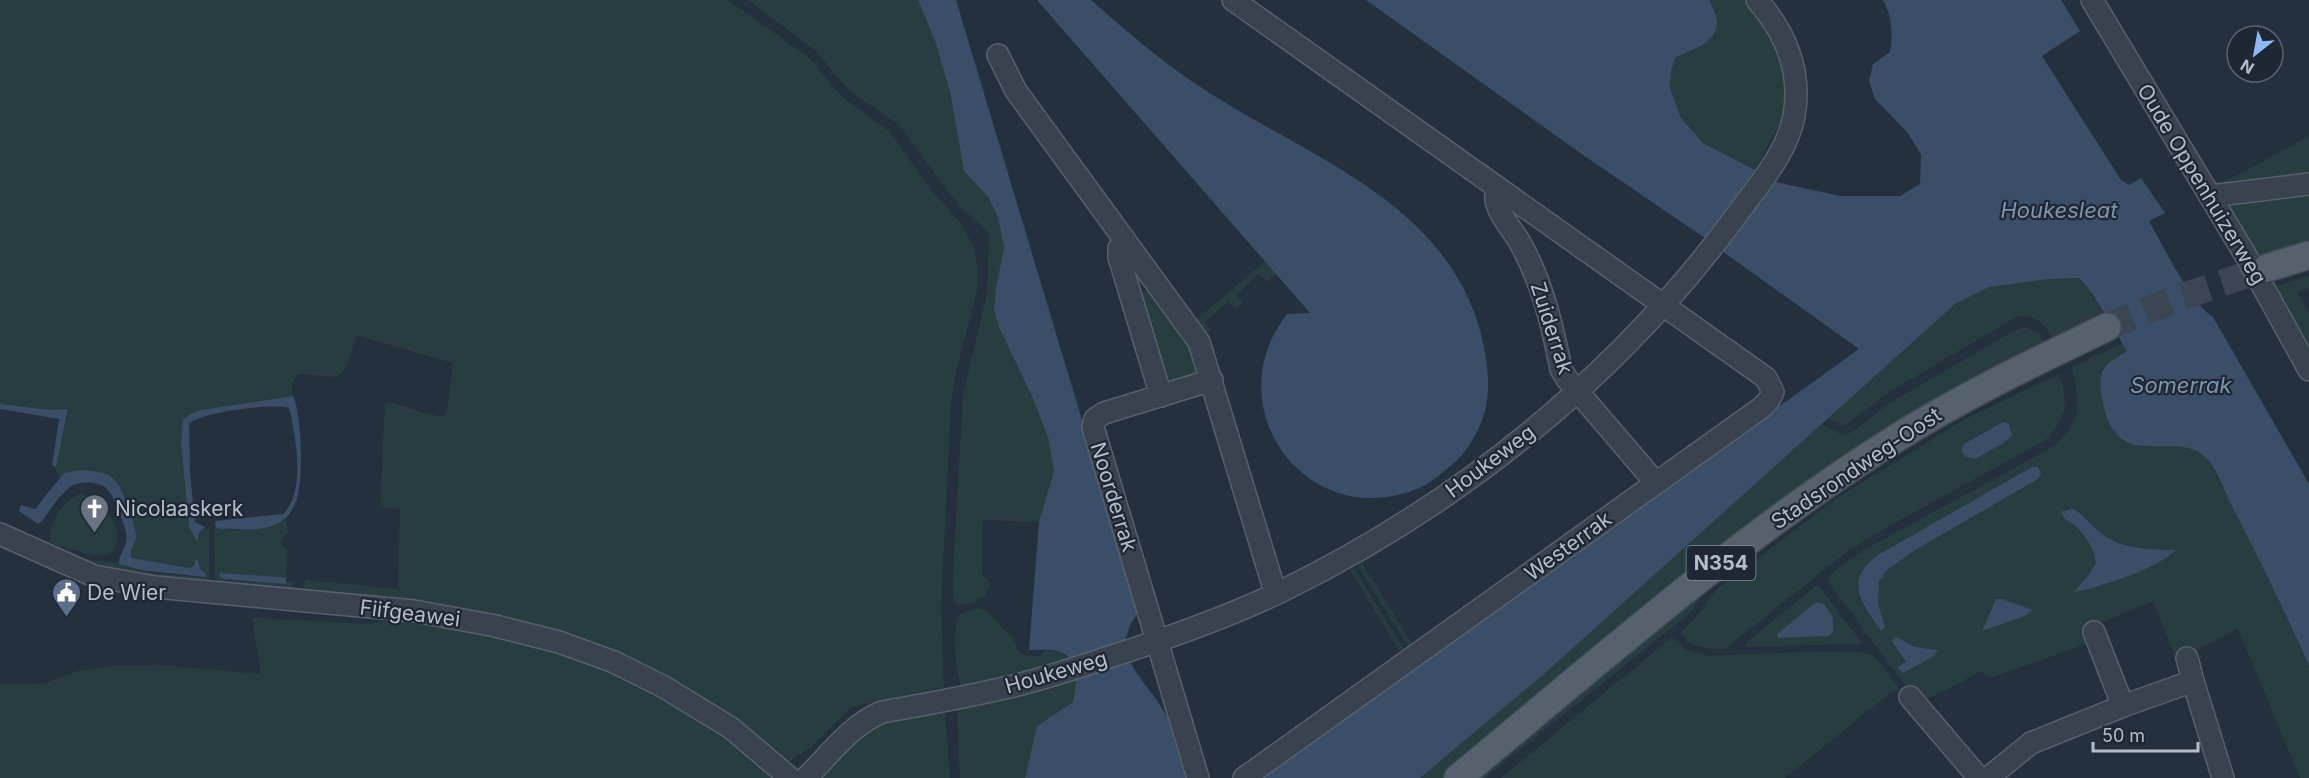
<svg xmlns="http://www.w3.org/2000/svg" width="2309" height="778" font-family="Inter,sans-serif">
  <style>
    .green { fill: #273d3f; fill-rule: evenodd }
    .water { fill: #3b4e67 }
    .lines { fill: none; stroke-linecap: round; stroke-linejoin: round }
    .major-tunnel { stroke: #3b4553; stroke-width: 27; stroke-dasharray: 27 14; stroke-linecap: butt }
    .minor-casing { stroke: #57606c; stroke-width: 24 }
    .major-casing { stroke: #424b57; stroke-width: 30 }
    .minor { stroke: #39424e; stroke-width: 21 }
    .major { stroke: #57616e; stroke-width: 27 }
    .labels { text-anchor: middle; dominant-baseline: central; stroke-width: 4.5; stroke-linejoin: round; paint-order: stroke }
    .shield { fill: #1e2733; stroke: #88909c; stroke-width: 1.5 }
    .shield-label { font-size: 20px; font-weight: bold; fill: #b5bdc9 }
    .street-label { font-size: 21px; fill: #b5bdc9; stroke: #1e2733 }
    .poi-label { font-size: 21px; fill: #b5bdc9; stroke: #1e2733; text-anchor: start }
    .water-label { font-size: 22px; font-style: italic; fill: #7d94b0; stroke: #1e2733 }
  </style>
  <rect width="100%" height="100%" fill="#25303e"/>
  <g class="green">
    <path d="M0,0H728L801,52L811,60L842,97L890,132L932,191L960,222L975,249L977,265V291L956,372L951,403L941,606L944,687L851,707L811,747L788,763L611,655L304,593L305,580L398,589L400,510L380,507L385,404L388,401L424,413L443,417L447,411L453,363L356,335C351,351 351,366 337,377L300,374L295,377L294,382H291L293,396L201,410L185,417L181,443L189,527L196,540L199,539L200,532L209,527V582L151,581L85,563L86,559L114,563L118,562C129,573 185,576 203,577L206,576L200,569L199,561H195L194,566L190,568L132,558L130,554L135,541L134,524L115,478L64,473L60,478L54,467L69,410L67,408C52,415 17,406 0,404Z"/>
    <path d="M748,0H918L935,41L950,92L964,171L989,198L998,218L1004,247L996,288L1048,437L1054,471L1039,522L983,520L982,575C1003,588 974,609 956,604L953,598V573L963,394L987,294L989,233L960,206L944,187L904,131L895,122L848,90L815,50Z"/>
    <path d="M1709,0H1744L1756,12L1781,60L1788,84L1783,117L1755,170L1703,143L1681,118L1670,88L1671,70L1676,57L1697,49L1717,13Z"/>
    <path d="M2309,136V176L2213,187L2207,184L2228,180Z"/>
    <path d="M2309,188V245L2253,262L2226,205L2231,200Z"/>
    <path d="M1265,261L1276,274L1267,282L1259,274L1236,295L1243,303L1235,309L1228,302L1205,322L1211,330L1205,336L1194,324L1196,320Z"/>
    <path d="M2309,276V288L2297,292L2309,313V353L2268,288Z"/>
    <path d="M2079,278L2092,293L2107,317L2057,338L2055,336L2052,338C2044,322 2034,314 2016,317L1883,396L1848,424L1842,426L1828,418L1955,304L1989,287L2050,279Z"/>
    <path d="M1148,290L1192,339L1202,373L1166,386L1139,296Z"/>
    <path d="M2026,327L2040,334L2044,345L1995,370L1446,778H1372L1597,625L1822,423L1842,435L1852,432L1888,404L2015,330Z"/>
    <path d="M2123,343L2127,351L2103,368L2142,447L2164,445L2192,449L2207,458L2255,548L2309,666V778H2300L2238,629L2190,654L2176,659L2153,601L2081,631L2086,644L1990,678L1980,671L1953,687L1924,700L1911,693L1829,583L1828,577L1843,564L1871,546L2049,449C2083,424 2080,406 2072,367ZM2073,508C2084,514 2090,525 2101,533C2122,549 2149,549 2174,550L2075,591L2088,576L2096,563C2091,542 2080,529 2063,517L2066,509ZM1915,550C1906,556 1895,562 1887,570C1872,585 1879,612 1881,630C1867,612 1851,595 1862,572C1866,566 1871,559 1878,555C1888,551 1904,552 1915,550ZM2002,599L2029,613L1983,630L1993,604Z"/>
    <path d="M2059,374C2069,404 2067,416 2046,440L1880,531L1844,554L1725,649C1707,649 1691,648 1680,633L1694,619L1716,590L1837,498L1965,419ZM1988,429L2012,436L2002,444L1975,459L1962,450L1965,443Z"/>
    <path d="M80,494C104,497 135,542 105,556L83,553L51,543C46,526 63,500 80,494Z"/>
    <path d="M286,519L288,532L281,540L282,545L288,550L286,578L220,573L225,579L286,584L287,581L293,582L291,593L218,587L215,575L214,524L217,528C236,532 268,530 286,519Z"/>
    <path d="M1362,563L1413,645L1409,648L1358,566Z"/>
    <path d="M1354,568L1405,651L1401,654L1350,570Z"/>
    <path d="M1816,586L1820,587L1862,643L1858,644L1744,647L1748,641Z"/>
    <path d="M1706,589L1691,612L1485,778H1469Z"/>
    <path d="M976,608C992,610 993,620 1003,629C1005,631 1009,634 1011,636C1015,642 1016,648 1021,654L1042,657L1043,651H1059L1071,662L964,689C955,680 952,626 959,615Z"/>
    <path d="M252,617L363,624L410,619L448,623L583,658L693,712L782,778H0V684L45,683L78,671L111,666L161,665L261,674Z"/>
    <path d="M1672,637L1685,649L1709,656L1823,651L1860,652L1873,656L1879,661L1899,689L1885,697L1785,778H1501Z"/>
    <path d="M1077,677L1073,702L1037,726L1025,778H960L957,709Z"/>
    <path d="M945,709L950,778H820L824,770L877,721Z"/>
  </g>
  <g class="water">
    <path d="M918,0H956L1135,597L1138,613L1131,623L1123,646C1131,670 1146,684 1160,705C1175,728 1181,752 1189,778H1025L1037,726L1073,702C1076,685 1081,659 1058,651C1050,649 1038,650 1029,650L1039,522L1054,471L1048,437L1032,396L999,327L994,310L996,288L1004,247L998,218L989,198L964,171L950,92L935,41Z"/>
    <path d="M1037,0H1091C1123,28 1155,56 1190,80C1299,156 1454,198 1484,347C1491,384 1491,411 1470,444C1463,456 1452,465 1442,473C1427,486 1411,493 1392,496C1311,512 1242,433 1266,354C1270,339 1278,327 1287,314L1310,313Z"/>
    <path d="M1366,0H1709C1730,35 1706,45 1676,57L1671,70L1670,88L1681,118L1703,143L1755,170L1705,238L1583,155Z"/>
    <path d="M1883,0H2061L2080,31L2042,56L2121,180L2129,185L2141,178L2165,213L2149,221C2163,245 2191,304 2213,317L2309,484V666C2285,611 2259,559 2232,506C2225,493 2216,467 2206,458C2181,433 2135,461 2114,431C2105,420 2096,383 2103,370C2107,362 2120,356 2127,351L2092,293L2079,278L2050,279L1989,287L1955,304L1544,674L1420,778H1262L1859,349L1722,251L1776,182L1840,196H1900L1920,184L1921,154L1907,132L1875,99L1869,81L1873,64L1890,52C1893,33 1892,17 1883,0Z"/>
    <path d="M293,396C299,408 301,441 301,456C301,503 295,533 239,529C231,528 225,530 216,528L215,521L283,514C306,492 296,437 289,408C274,403 199,412 189,424L190,473L195,522L205,527L199,533L198,540H196L189,527L181,442L183,420L190,414L201,410Z"/>
    <path d="M0,404L50,410L68,409L56,467L52,465L59,419L0,409Z"/>
    <path d="M2003,422L2009,424L2012,436L2002,444L1975,459L1964,456L1961,450L1965,443Z"/>
    <path d="M2032,467H2038L2041,473L2038,479L1915,550L1887,570L1879,582L1878,604L1885,627L1881,631C1861,603 1843,580 1878,555Z"/>
    <path d="M81,470C91,471 104,471 113,478C122,484 135,524 136,535C136,544 128,550 132,558L190,568L194,566L195,560H198L200,569L206,574L205,577L140,570L119,564C118,554 129,546 126,533C124,524 114,497 108,490C100,480 77,481 69,488C58,497 50,510 42,521L38,524L19,511L21,505L35,509L64,473Z"/>
    <path d="M2072,508C2084,514 2090,525 2101,533C2122,550 2150,549 2176,550C2156,569 2102,587 2074,592L2088,576L2096,563C2093,547 2086,536 2074,525C2069,521 2063,519 2061,512Z"/>
    <path d="M220,573L279,577L286,578V584L225,579L219,576Z"/>
    <path d="M1996,599H2002L2033,610L2025,616L1982,631Z"/>
    <path d="M1816,602L1824,604L1833,618V632L1829,636L1778,638L1777,634Z"/>
    <path d="M1896,637L1915,647L1938,650L1932,657L1903,673L1898,667L1906,662L1892,641Z"/>
  </g>
  <g class="lines">
    <path class="major-tunnel" d="M2107,327L2178,298L2267,268"/>
    <defs>
      <g id="minor">
        <path d="M1233,0L1766,378L1773,392L1769,400L1761,408L1244,778"/>
        <path d="M2092,0L2246,256L2309,370"/>
        <path d="M998,55L1016,91L1199,342L1272,582L1277,593"/>
        <path d="M1498,188C1489,205 1511,227 1519,241C1542,281 1552,324 1561,369L1567,379L1656,483"/>
        <path d="M2211,196L2309,184"/>
        <path d="M1125,240L1119,248V257L1161,396"/>
        <path d="M0,534L94,576L155,587L414,611L496,626L559,642L614,662L664,687L731,728L790,778"/>
        <path d="M2094,632L2123,706"/>
        <path d="M2187,658L2193,681"/>
        <path d="M1910,697L1979,778"/>
        <path d="M806,778C829,755 852,724 882,712C922,705 961,698 1000,689C1035,682 1069,670 1103,659C1163,640 1223,619 1280,592C1460,504 1620,375 1738,213C1760,183 1787,153 1794,116C1802,71 1786,33 1757,0"/>
        <path d="M1198,778L1093,427L1095,419L1104,413L1212,380"/>
        <path d="M1988,778L2031,743L2123,706L2193,681L2223,778"/>
      </g>
      <g id="major">
        <path d="M2267,268L2309,255"/>
        <path d="M1458,778C1600,661 1739,537 1895,439C1963,396 2035,362 2107,327"/>
      </g>
    </defs>
    <use href="#minor" class="minor-casing"/>
    <use href="#major" class="major-casing"/>
    <use href="#minor" class="minor"/>
    <use href="#major" class="major"/>
  </g>
  <defs>
    <symbol id="church-pin" viewBox="-11 -11 22 30"><path d="M0 17L-7.5 6A9.5 9.5 0 1 1 7.5 6Z" fill="#6b7280" stroke="#1e2733"/><path d="M-1.2-6h2.4v3.5h3.3v2.4h-3.3V6h-2.4V-.1h-3.3v-2.4h3.3Z" fill="#fff"/></symbol>
    <symbol id="civic-pin" viewBox="-11 -11 22 30"><path d="M0 17L-7.5 6A9.5 9.5 0 1 1 7.5 6Z" fill="#5c6f8a" stroke="#1e2733"/><path d="M-.6-6.5H3V-4.5H.6V-3L4-1V1h2V6H-6V1h2V-1L-.6-3ZM-1.2 2.5V6h2.4V2.5Z" fill="#fff"/></symbol>
  </defs>
  <g fill-rule="evenodd">
    <use href="#church-pin" x="78" y="492" width="33" height="45"/>
    <use href="#civic-pin" x="50" y="576" width="33" height="45"/>
  </g>
  <g class="labels">
    <rect class="shield" x="1686.5" y="546" width="69" height="34" rx="4.5"/>
    <g class="shield-label">
      <text x="1721" y="563">N354</text>
    </g>
    <g class="street-label">
      <text transform="translate(2202 184) rotate(59)">Oude Oppenhuizerweg</text>
      <text transform="translate(1552 328) rotate(72)">Zuiderrak</text>
      <text transform="translate(1490 461) rotate(-37)">Houkeweg</text>
      <text transform="translate(1856 468) rotate(-34)">Stadsrondweg-Oost</text>
      <text transform="translate(1114 497) rotate(73)">Noorderrak</text>
      <text transform="translate(1568 546) rotate(-36)">Westerrak</text>
      <text transform="translate(410 613) rotate(7)">Fiifgeawei</text>
      <text transform="translate(1056 672) rotate(-16)">Houkeweg</text>
    </g>
    <g class="poi-label">
      <text x="115" y="508">Nicolaaskerk</text>
      <text x="87" y="592">De Wier</text>
    </g>
    <g class="water-label">
      <text x="2059" y="210">Houkesleat</text>
      <text x="2181" y="385">Somerrak</text>
    </g>
  </g>
  <g transform="translate(2255 54) rotate(211)"><circle r="28" fill="#1e2733" stroke="#5a636f" stroke-width="1.5"/>
  <path d="M0-4.5L10 22L0 15L-10 22Z" fill="#8eb7f5"/>
  <text y="-9" font-size="16" font-weight="bold" text-anchor="middle" fill="#b5bdc9">N</text>
  </g>
  <path d="M2093 742v9h105v-9" fill="none" stroke="#b5bdc9" stroke-width="3"/>
  <text x="2102" y="742" font-size="18" fill="#b5bdc9" stroke="#1e2733" stroke-width="4.5" paint-order="stroke">50 m</text>
</svg>
